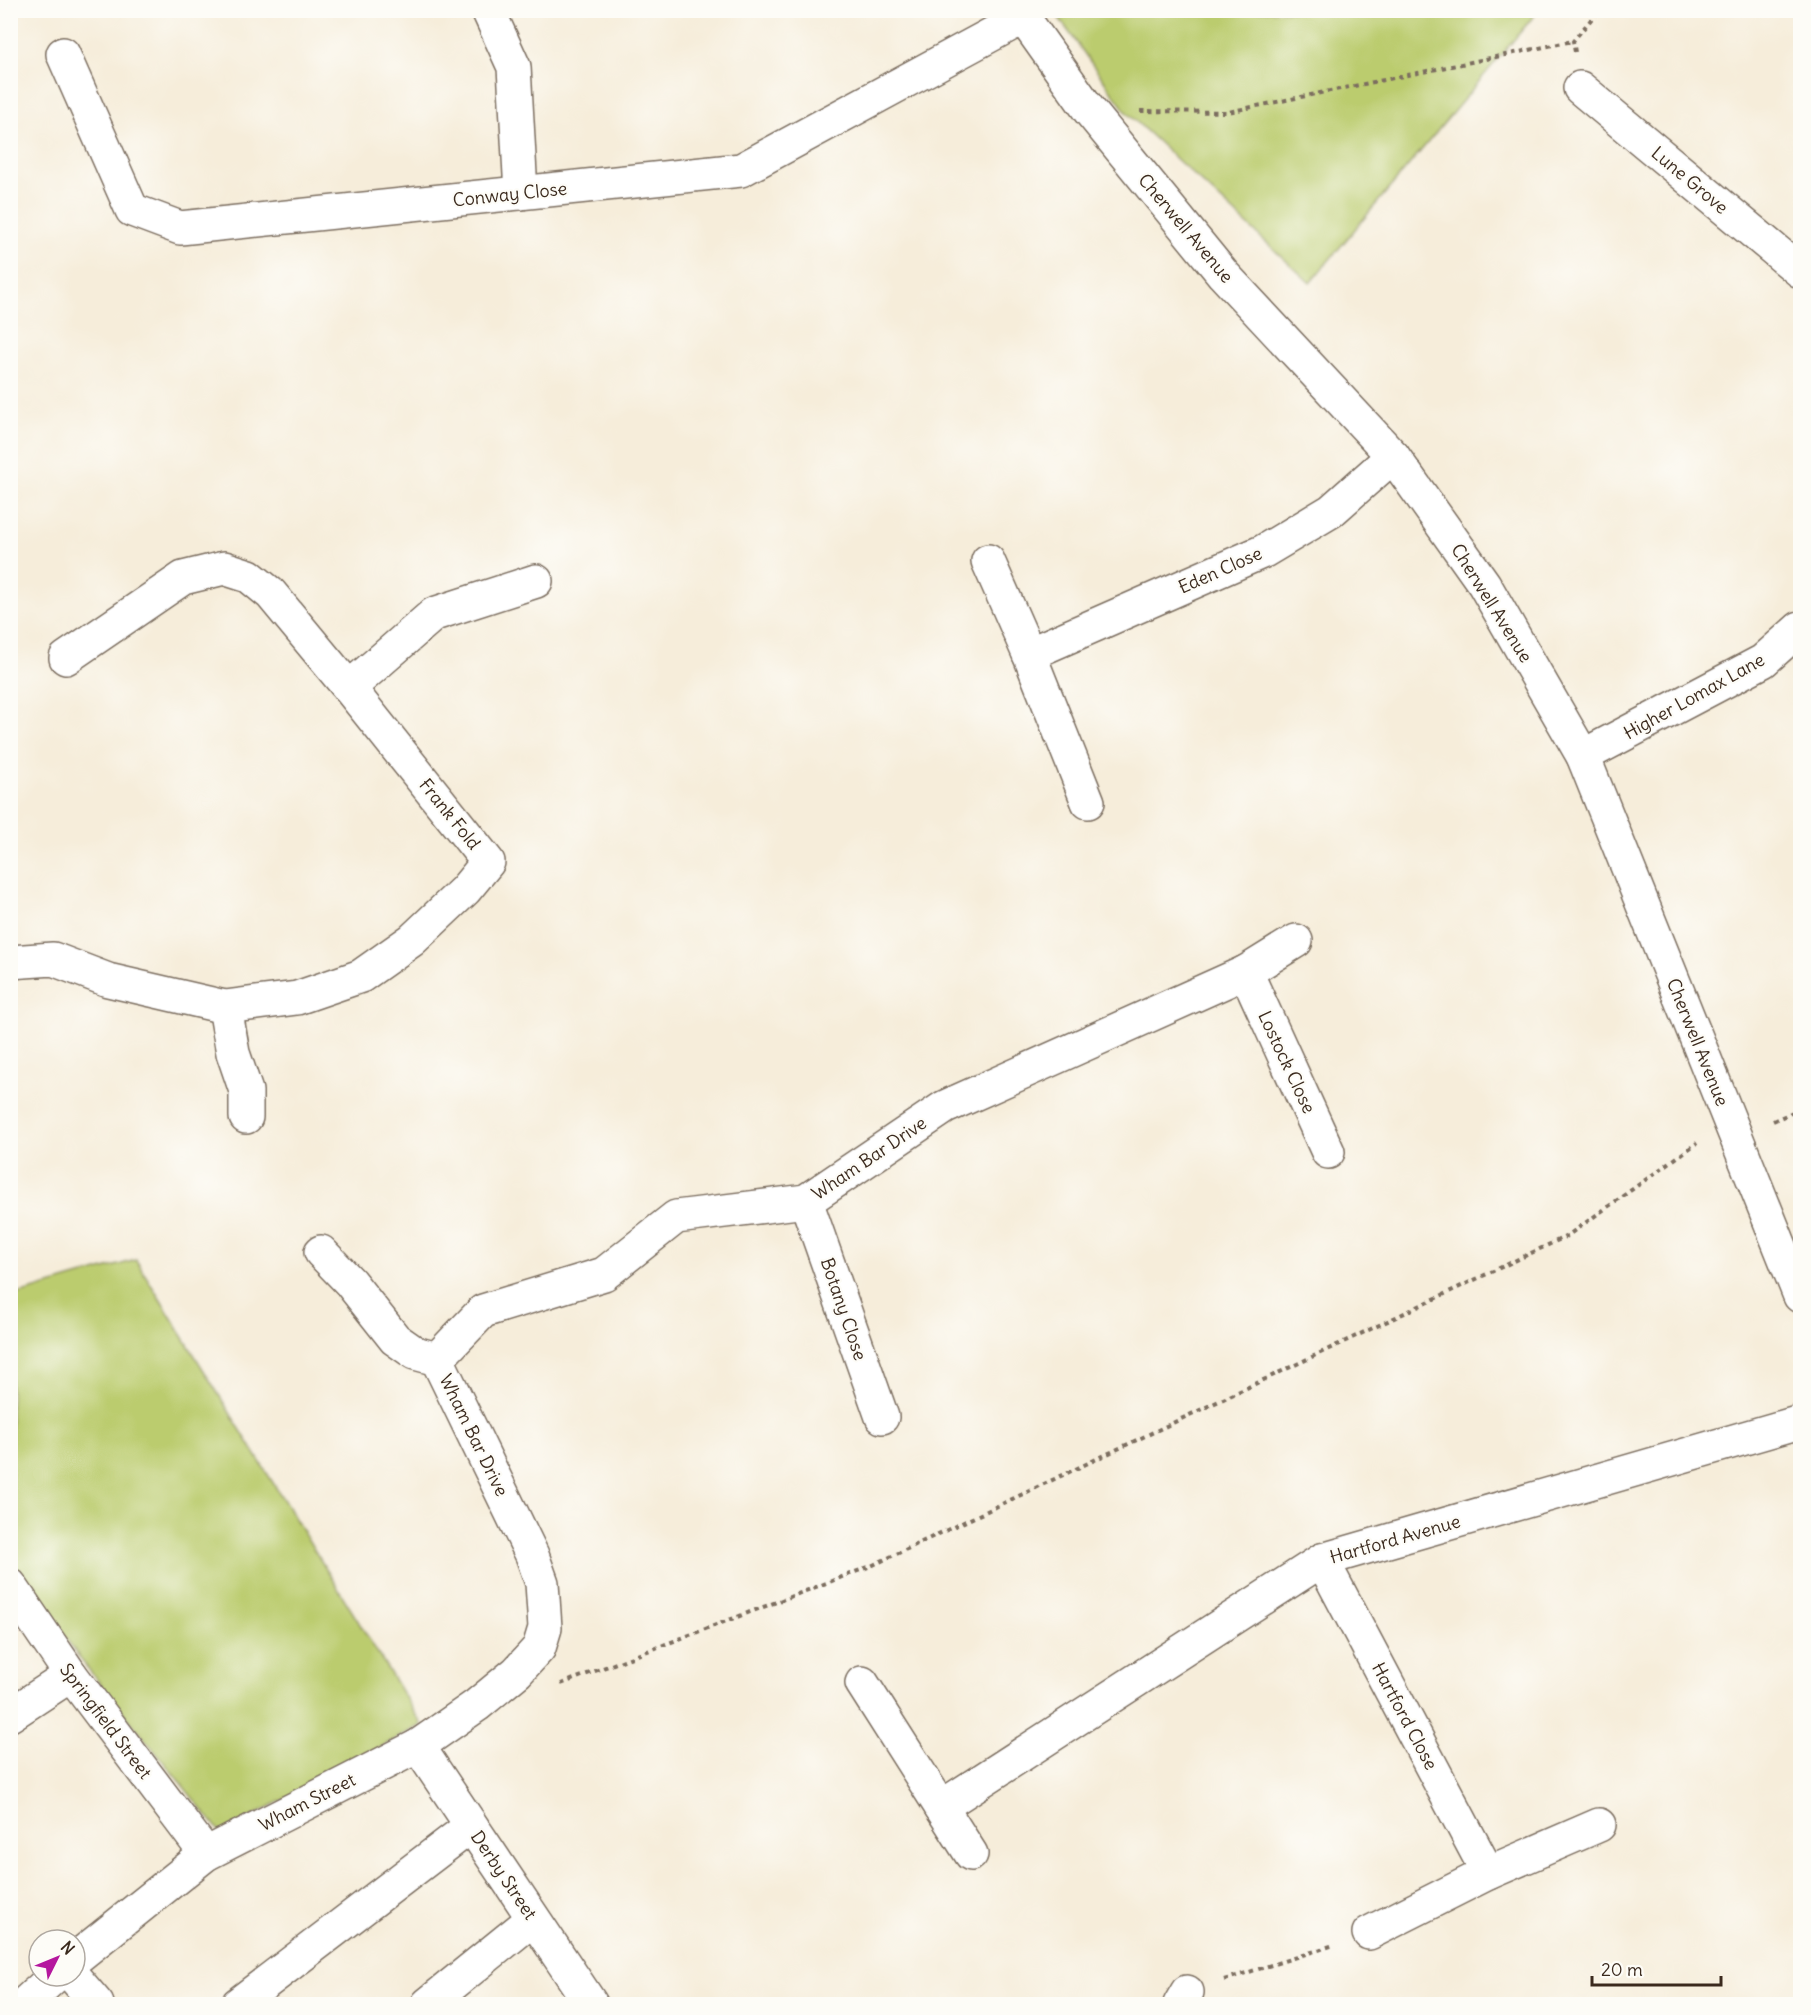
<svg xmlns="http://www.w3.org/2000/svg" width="1811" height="2015" font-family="Delius,sans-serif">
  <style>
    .green { fill: #bbcc6e; stroke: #7b7b46; stroke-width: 1.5 }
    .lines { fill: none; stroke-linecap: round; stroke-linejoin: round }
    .minor-casing { stroke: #7c6e60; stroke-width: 36 }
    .path { stroke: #7c6e60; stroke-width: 4; stroke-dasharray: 4.5 4.5; stroke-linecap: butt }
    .minor { stroke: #fff; stroke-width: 33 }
    .labels { text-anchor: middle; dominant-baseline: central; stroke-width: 4.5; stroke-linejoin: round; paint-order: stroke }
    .street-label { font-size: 18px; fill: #3b2a1e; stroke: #fdfcf7 }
  </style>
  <rect width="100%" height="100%" fill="#fdfcf7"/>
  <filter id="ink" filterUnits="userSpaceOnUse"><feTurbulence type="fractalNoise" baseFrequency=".0167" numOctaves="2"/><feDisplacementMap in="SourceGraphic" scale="12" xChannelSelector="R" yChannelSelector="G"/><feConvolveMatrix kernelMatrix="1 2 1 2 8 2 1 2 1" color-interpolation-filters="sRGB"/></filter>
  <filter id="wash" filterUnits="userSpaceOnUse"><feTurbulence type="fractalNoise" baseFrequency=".008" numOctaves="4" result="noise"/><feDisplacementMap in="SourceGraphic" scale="24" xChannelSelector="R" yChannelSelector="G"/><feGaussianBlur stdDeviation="1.35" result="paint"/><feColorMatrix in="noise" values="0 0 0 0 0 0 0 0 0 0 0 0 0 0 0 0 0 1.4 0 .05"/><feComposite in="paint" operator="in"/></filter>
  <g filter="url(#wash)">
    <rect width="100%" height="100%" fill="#f6edda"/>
    <g class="green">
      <path d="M1054,11H1538L1310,283L1127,113Z"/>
      <path d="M136,1260L422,1725L221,1833L81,1660L11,1560V1296Z"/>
    </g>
  </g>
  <g filter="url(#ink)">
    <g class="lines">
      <defs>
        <g id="minor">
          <path d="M488,10L514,67L521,193"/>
          <path d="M1018,10L1089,110L1223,274L1393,456L1484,584L1583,756L1800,1296"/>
          <path d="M63,54L132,210L180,228L741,170L1022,18"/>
          <path d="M1580,88L1800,271"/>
          <path d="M988,561L1029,654L1088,802"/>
          <path d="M1029,654L1264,551L1331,511L1393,456"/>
          <path d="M349,688L434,614L536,581"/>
          <path d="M1583,756L1763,661L1800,628"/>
          <path d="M10,962L53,959L108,980L225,1007L297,998L361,976L412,940L465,890L488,862L349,688L271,594L249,576L224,568L183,578L66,658"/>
          <path d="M1246,972L1328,1152"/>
          <path d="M225,1007L233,1053L246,1091V1117"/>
          <path d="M806,1201L882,1417"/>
          <path d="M321,1252L350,1282L395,1339L415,1353L437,1359"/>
          <path d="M1322,1560L1488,1873"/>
          <path d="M10,1585L71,1675L206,1854"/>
          <path d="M862,1683L971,1854"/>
          <path d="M10,1715L71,1675"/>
          <path d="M418,1746L591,2004"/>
          <path d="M941,1807L1322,1560L1800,1422"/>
          <path d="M1369,1933L1488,1873L1599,1825"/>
          <path d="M75,1959L206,1854L418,1746L477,1705L517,1672L539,1648L545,1628L542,1583L532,1555L437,1359L483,1311L604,1274L676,1217L806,1201L945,1107L1246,972L1296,941"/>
          <path d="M73,1976L97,2004"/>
          <path d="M24,2004L55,1976"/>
          <path d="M238,2004L471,1826"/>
          <path d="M428,2004L533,1919"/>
          <path d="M1180,2004L1187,1992"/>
        </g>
      </defs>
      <use href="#minor" class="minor-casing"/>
      <g class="path">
        <path d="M1575,52L1573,41L1599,10"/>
        <path d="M1140,111L1228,112L1573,41"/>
        <path d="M1773,1121L1800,1109"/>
        <path d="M561,1684L871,1566L1567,1236L1697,1143"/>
        <path d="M1224,1980L1334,1945"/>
      </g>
      <use href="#minor" class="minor"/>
    </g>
  </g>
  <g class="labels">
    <g class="street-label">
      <text transform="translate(1690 180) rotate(40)">Lune Grove</text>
      <text transform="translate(510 194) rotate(-6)">Conway Close</text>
      <text transform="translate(1186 228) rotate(50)">Cherwell Avenue</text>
      <text transform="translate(1220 570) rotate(-24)">Eden Close</text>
      <text transform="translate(1492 603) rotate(58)">Cherwell Avenue</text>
      <text transform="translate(1694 696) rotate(-29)">Higher Lomax Lane</text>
      <text transform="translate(450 814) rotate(51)">Frank Fold</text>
      <text transform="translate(1698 1042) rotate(68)">Cherwell Avenue</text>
      <text transform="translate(1287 1062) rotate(65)">Lostock Close</text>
      <text transform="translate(869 1158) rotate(-34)">Wham Bar Drive</text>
      <text transform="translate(844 1309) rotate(71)">Botany Close</text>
      <text transform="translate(474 1435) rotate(64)">Wham Bar Drive</text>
      <text transform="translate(1395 1539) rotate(-16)">Hartford Avenue</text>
      <text transform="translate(1405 1716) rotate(62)">Hartford Close</text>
      <text transform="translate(106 1721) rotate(53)">Springfield Street</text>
      <text transform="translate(307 1802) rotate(-27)">Wham Street</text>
      <text transform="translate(504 1875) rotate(56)">Derby Street</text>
    </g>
  </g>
  <rect width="1811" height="2015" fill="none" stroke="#fdfcf7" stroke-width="36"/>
  <g transform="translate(57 1958) rotate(47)"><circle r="28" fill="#fdfcf7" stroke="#afa8a0" stroke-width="1.5"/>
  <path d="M0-4.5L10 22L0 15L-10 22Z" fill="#b5179e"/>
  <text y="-9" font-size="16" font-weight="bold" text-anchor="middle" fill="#3b2a1e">N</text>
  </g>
  <path d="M1592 1976v9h129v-9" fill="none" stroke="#3b2a1e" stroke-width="3"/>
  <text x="1601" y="1976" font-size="18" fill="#3b2a1e" stroke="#fdfcf7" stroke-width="4.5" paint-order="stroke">20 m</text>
</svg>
